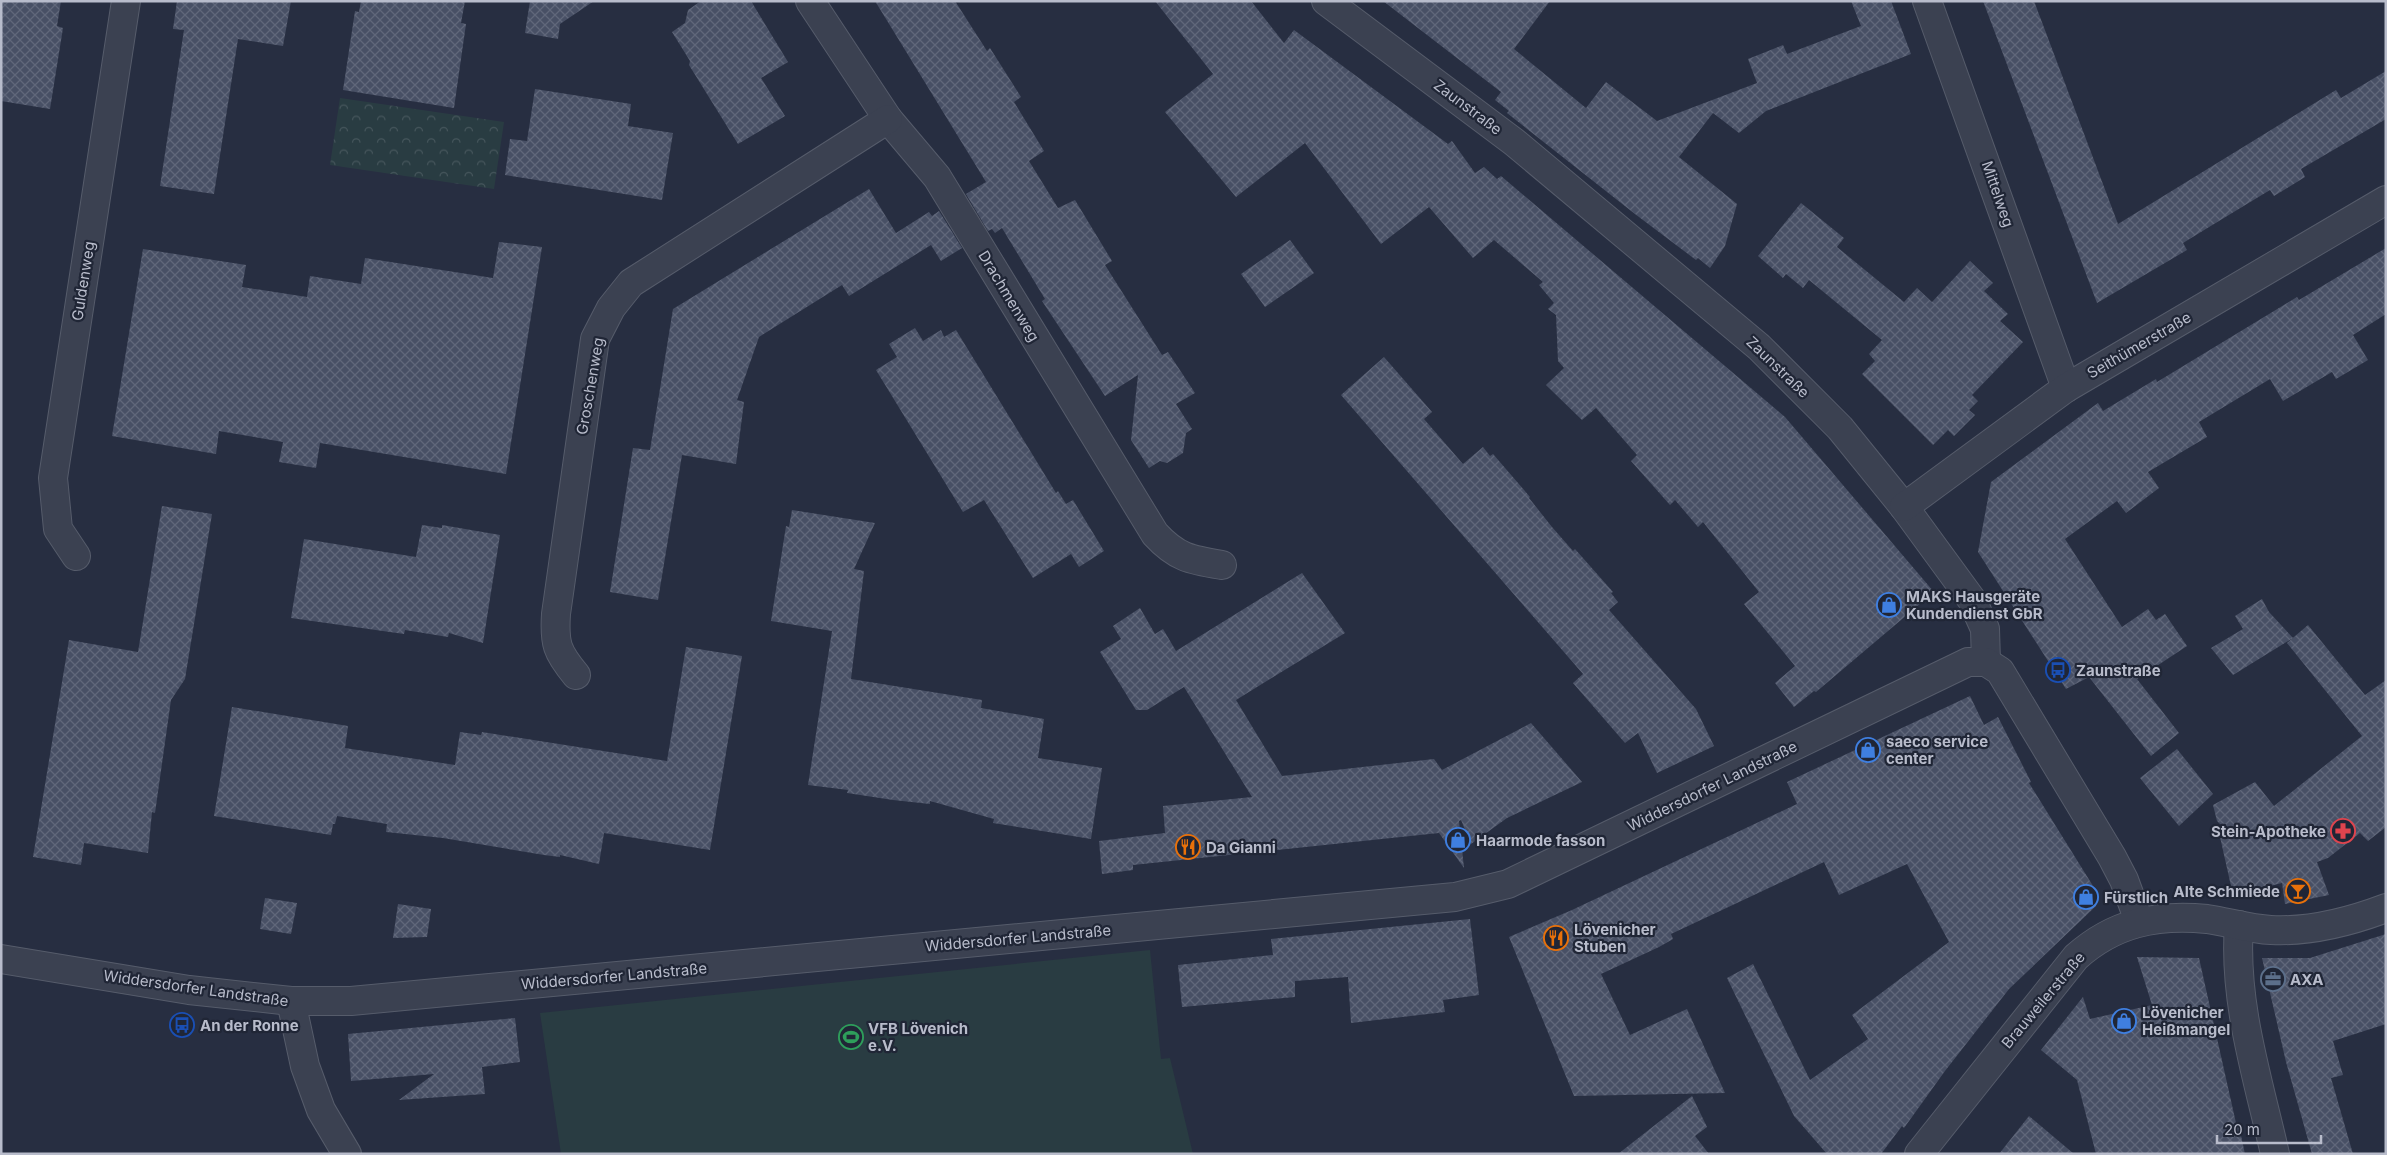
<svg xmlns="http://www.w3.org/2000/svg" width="2387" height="1155" font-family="Inter,sans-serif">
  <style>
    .park { fill: url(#park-crowns) }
    .pitch { fill: #293c42 }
    .building { fill: url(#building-cross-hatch) }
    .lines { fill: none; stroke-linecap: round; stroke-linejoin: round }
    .minor-casing { stroke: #565c6b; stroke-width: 30 }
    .tertiary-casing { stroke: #565c6b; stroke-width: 30 }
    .minor { stroke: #3b4151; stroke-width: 28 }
    .tertiary { stroke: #3b4151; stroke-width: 28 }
    .labels { text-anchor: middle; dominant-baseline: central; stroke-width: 4.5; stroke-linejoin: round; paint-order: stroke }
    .street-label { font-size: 15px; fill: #b8bccb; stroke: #202636 }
    .poi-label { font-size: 15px; font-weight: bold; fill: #b8bccb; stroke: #202636; text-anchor: start }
  </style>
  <defs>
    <pattern id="park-crowns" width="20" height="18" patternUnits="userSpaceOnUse" patternTransform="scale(1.25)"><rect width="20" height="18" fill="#293c42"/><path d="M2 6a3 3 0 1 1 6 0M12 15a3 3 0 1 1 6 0" fill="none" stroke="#46565c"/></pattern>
    <pattern id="building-cross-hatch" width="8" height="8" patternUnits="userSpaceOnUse" patternTransform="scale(1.25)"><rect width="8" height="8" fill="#485065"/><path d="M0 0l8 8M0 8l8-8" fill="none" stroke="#60677a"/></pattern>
  </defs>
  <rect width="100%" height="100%" fill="#272e41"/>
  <path class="park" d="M340,98L504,122L494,189L330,165Z"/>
  <path class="pitch" d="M1150,950L1161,1059L1170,1058L1193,1154H561L540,1013Z"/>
  <g class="building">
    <path d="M1,1H61L57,26L63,28L50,109L1,101Z"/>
    <path d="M177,1H291L283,46L238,39L214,194L160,186L184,30L173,29Z"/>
    <path d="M361,1H465L461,23L466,24L454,108L343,90L355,11L359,12Z"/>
    <path d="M530,1H594L560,24L558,39L525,33Z"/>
    <path d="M701,1H751L788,62L761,78L785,116L738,144L689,65L690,61L672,32L685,23L688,10Z"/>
    <path d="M875,1H955L987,51L990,48L1021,97L1014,102L1044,151L1029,161L1058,208L1075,200L1112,261L1105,265L1162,355L1168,352L1195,393L1176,404L1192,429L1186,433L1183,453L1167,463L1160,461L1149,468L1131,440L1138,375L1105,396L1042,301L1045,299L1002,228L995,233L992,229L988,231L966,194L986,182Z"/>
    <path d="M1155,1H1251L1284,43L1294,30L1448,144L1452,141L1475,173L1484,167L1497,179L1501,176L1785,417L1934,592L1816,692L1814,691L1794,707L1775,683L1795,666L1744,604L1759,592L1703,522L1698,527L1675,500L1670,505L1631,461L1637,455L1596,408L1582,420L1546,385L1564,368L1558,361L1556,315L1548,309L1554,303L1539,285L1543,282L1494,240L1473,258L1429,207L1381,244L1305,143L1236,197L1165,112L1213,74Z"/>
    <path d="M1383,1H1550L1514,49L1586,108L1606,82L1657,121L1757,83L1748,59L1783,45L1787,54L1861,26L1851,1H1891L1911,54L1766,111L1739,133L1713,113L1679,157L1737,204L1725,246L1710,268L1698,258L1696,260L1635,214L1507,113L1509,111L1495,100L1501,92Z"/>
    <path d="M1983,1H2034L2118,224L2336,90L2341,98L2386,71V119L2301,169L2305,177L2274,196L2270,190L2214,224L2183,243L2187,250L2097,303Z"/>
    <path d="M535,89L631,104L628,126L673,133L662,200L505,175L510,139L527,141Z"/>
    <path d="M869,189L896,233L929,212L932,216L939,211L962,248L941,261L931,245L849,296L842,285L759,337L737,400L744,402L736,464L682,455L658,600L610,592L633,448L650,450L673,309Z"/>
    <path d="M1801,203L1844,238L1837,247L1904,302L1917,288L1932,302L1970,261L1993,283L1984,291L2008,314L2000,321L2023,342L1972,395L1978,401L1969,410L1975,415L1954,436L1948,430L1933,445L1862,374L1875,361L1869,354L1882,340L1809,280L1803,288L1786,274L1783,278L1758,256Z"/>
    <path d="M1290,240L1314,273L1265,307L1241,274Z"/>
    <path d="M499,242L542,247L506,474L320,443L316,468L279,462L283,442L219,431L216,454L112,436L143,249L246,265L242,287L307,297L310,276L361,284L365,258L493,278Z"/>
    <path d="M2386,248V314L2353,335L2368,360L2336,379L2332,372L2283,401L2270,379L2199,422L2207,437L2148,472L2159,488L2126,513L2117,501L2065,539L2122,627L2148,609L2156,620L2165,614L2187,646L2137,679L2179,733L2151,756L2089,677L2066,689L1978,552L1991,482L2098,403L2103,411L2156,379L2157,382L2297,297L2299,300Z"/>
    <path d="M915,328L923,341L941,330L944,337L956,330L1056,493L1058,491L1066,504L1073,500L1104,551L1079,567L1071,554L1033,578L984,500L963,512L876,370L897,357L889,344Z"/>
    <path d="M1384,357L1432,412L1424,419L1463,464L1483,447L1490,456L1493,454L1530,497L1529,498L1552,527L1573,551L1575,549L1613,592L1611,593L1618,602L1609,610L1696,709L1714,746L1657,773L1638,733L1625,743L1573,683L1583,674L1341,395Z"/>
    <path d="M162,506L212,514L185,679L171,700L155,813L152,812L148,853L84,843L81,865L33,857L69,640L138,652Z"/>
    <path d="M792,510L875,523L854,569L864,571L851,679L982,700L981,708L1044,719L1038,758L1102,768L1091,839L993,823L994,819L930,801V804L893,800L847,793L848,790L808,785L832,631L771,621L786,526L789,527Z"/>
    <path d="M422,525L442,528V525L500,535L483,643L449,633L448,637L405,630L404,634L291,618L304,539L416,557Z"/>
    <path d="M1302,573L1345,633L1236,700L1282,776L1434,759L1442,770L1531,723L1582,782L1507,818L1471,844L1461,820L1459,821L1464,868L1439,833L1133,865V870L1102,874L1099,841L1165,833L1163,806L1252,797L1184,687L1147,710H1136L1100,652L1121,639L1113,626L1140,608L1155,634L1163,629L1176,651Z"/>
    <path d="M2262,599L2269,612L2293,638L2233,675L2211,648L2243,629L2235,616Z"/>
    <path d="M2308,625L2365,695L2386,680V827L2368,841L2360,833L2328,858L2317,862L2329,895L2285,904L2282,883L2233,895L2218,828L2221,825L2217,821L2213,805L2255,782L2274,806L2362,736L2287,643Z"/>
    <path d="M686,647L742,656L710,850L604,833L599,864L560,855V857L544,855L443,838L386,832L387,824L337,816L335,824H333L331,835L214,816L232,707L348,726L345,748L455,765L460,732L481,735L482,732L667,761Z"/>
    <path d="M1970,696L1984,725L1998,717L2031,782L2029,783L2098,894L2096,906L2009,989L1945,1071L1904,1128L1902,1126L1881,1154H1827L1794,1116L1727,978L1753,964L1810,1080L1868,1039L1852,1015L1949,942L1907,864L1839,895L1824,862L1671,934L1673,939L1659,947L1601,974L1630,1035L1687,1009L1725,1093L1574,1096L1509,937L1572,910L1797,804L1787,782Z"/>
    <path d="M2177,749L2213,794L2179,826L2140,778Z"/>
    <path d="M265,898L297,903L291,934L260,929Z"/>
    <path d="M398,904L431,909L427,937L393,938Z"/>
    <path d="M1470,919L1479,995L1443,1000L1445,1012L1351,1023L1348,977L1295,981V997L1182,1007L1178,965L1273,955L1271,939Z"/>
    <path d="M2386,934V1024L2333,1041L2343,1075L2331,1078L2353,1154H2312L2286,1062L2262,958H2310Z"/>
    <path d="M2137,957L2199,958L2236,1123L2238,1122L2245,1154H2096L2077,1080L2041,1050L2083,997L2090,1019L2152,1005Z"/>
    <path d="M515,1018L520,1062L482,1067L485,1094L399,1100L434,1074L351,1081L348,1034Z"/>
    <path d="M1692,1096L1707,1127L1695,1136L1709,1154H1618Z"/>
    <path d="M2029,1116L2074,1154H1999Z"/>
  </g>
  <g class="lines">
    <defs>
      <g id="minor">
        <path d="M810,1L888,119L937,177L1155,534C1177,558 1191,560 1222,565"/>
        <path d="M1326,1L1514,142L1759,347L1840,428L1904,507L1972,600L1985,629L1986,662"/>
        <path d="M1927,1L2066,388"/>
        <path d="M1904,507L2066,388L2386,200"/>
        <path d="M76,556L58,529L53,478L126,1"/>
        <path d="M576,675C557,652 554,644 556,614L595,339L611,308L631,283L888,119"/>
        <path d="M2239,925C2233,1002 2258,1079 2275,1154"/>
        <path d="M291,1001L305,1066L321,1110L347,1154"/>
      </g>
      <g id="tertiary">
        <path d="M1,959L189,990L291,1001H351L1455,897L1508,884L1968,662H1986L2000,671L2112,857L2124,880L2139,921"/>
        <path d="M1919,1154L2076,957C2114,923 2156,914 2207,919C2228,922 2249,929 2271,930C2310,932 2349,922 2386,908"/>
      </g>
    </defs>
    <use href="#minor" class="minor-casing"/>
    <use href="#tertiary" class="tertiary-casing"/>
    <use href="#minor" class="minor"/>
    <use href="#tertiary" class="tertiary"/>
  </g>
  <defs>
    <symbol id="shop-ring" viewBox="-11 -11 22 22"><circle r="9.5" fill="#202636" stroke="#3f7fe0" stroke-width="1.5"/><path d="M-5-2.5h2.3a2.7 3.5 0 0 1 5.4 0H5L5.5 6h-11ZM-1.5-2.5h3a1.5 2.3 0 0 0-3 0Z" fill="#3f7fe0"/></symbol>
    <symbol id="bus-ring" viewBox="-11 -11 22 22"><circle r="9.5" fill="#202636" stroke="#1a4fb4" stroke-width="1.5"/><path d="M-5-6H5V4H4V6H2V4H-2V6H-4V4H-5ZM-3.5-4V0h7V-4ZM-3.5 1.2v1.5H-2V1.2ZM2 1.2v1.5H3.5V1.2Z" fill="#1a4fb4"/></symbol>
    <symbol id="pharmacy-ring" viewBox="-11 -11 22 22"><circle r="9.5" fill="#202636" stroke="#e0444e" stroke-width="1.5"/><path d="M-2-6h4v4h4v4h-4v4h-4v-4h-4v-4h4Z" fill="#e0444e"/></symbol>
    <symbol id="restaurant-ring" viewBox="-11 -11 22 22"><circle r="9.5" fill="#202636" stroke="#e8710a" stroke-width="1.5"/><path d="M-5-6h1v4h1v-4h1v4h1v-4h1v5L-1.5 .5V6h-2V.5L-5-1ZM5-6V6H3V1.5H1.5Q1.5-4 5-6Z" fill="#e8710a"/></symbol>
    <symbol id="bar-ring" viewBox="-11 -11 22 22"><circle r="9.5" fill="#202636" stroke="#e8710a" stroke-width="1.5"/><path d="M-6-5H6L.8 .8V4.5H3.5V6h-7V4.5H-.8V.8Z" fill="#e8710a"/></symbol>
    <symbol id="office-ring" viewBox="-11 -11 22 22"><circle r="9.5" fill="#202636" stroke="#5c6f8a" stroke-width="1.5"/><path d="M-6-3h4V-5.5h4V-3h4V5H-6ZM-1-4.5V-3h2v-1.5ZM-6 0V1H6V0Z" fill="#5c6f8a"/></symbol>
    <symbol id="stadium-ring" viewBox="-11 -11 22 22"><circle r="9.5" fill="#202636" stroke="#2e9e5b" stroke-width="1.5"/><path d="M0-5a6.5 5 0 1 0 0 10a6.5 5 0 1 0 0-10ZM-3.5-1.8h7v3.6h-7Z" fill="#2e9e5b"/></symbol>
  </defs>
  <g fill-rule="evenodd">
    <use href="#shop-ring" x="1875" y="591" width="28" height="28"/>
    <use href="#bus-ring" x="2044" y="656" width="28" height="28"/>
    <use href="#shop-ring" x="1854" y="736" width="28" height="28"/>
    <use href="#pharmacy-ring" x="2329" y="817" width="28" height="28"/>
    <use href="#shop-ring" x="1444" y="826" width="28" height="28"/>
    <use href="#restaurant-ring" x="1174" y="833" width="28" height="28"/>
    <use href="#bar-ring" x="2284" y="877" width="28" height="28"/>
    <use href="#shop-ring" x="2072" y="883" width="28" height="28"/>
    <use href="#restaurant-ring" x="1542" y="924" width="28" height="28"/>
    <use href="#office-ring" x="2259" y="965" width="28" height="28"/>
    <use href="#shop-ring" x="2110" y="1007" width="28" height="28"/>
    <use href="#bus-ring" x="168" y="1011" width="28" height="28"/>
    <use href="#stadium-ring" x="837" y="1023" width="28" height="28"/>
  </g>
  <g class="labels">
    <g class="street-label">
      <text transform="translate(1468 107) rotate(37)">Zaunstraße</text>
      <text transform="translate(1998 194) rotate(71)">Mittelweg</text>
      <text transform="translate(83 281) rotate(-81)">Guldenweg</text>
      <text transform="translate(1009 296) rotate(59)">Drachmenweg</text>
      <text transform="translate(2139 345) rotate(-30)">Seithümerstraße</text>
      <text transform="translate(1778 367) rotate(44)">Zaunstraße</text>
      <text transform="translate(590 386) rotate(-80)">Groschenweg</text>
      <text transform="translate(1712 786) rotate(-26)">Widdersdorfer Landstraße</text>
      <text transform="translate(1018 938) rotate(-5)">Widdersdorfer Landstraße</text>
      <text transform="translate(614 976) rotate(-5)">Widdersdorfer Landstraße</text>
      <text transform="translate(196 988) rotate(8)">Widdersdorfer Landstraße</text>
      <text transform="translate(2043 1000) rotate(-50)">Brauweilerstraße</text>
    </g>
    <g class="poi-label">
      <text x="1906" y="596">MAKS Hausgeräte<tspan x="1906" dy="17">Kundendienst GbR</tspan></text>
      <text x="2076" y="670">Zaunstraße</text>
      <text x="1886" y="741">saeco service<tspan x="1886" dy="17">center</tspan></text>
      <text x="2326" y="831" text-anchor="end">Stein-Apotheke</text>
      <text x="1476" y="840">Haarmode fasson</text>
      <text x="1206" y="847">Da Gianni</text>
      <text x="2280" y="891" text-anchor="end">Alte Schmiede</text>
      <text x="2104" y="897">Fürstlich</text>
      <text x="1574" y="929">Lövenicher<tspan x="1574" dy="17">Stuben</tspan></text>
      <text x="2290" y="979">AXA</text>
      <text x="2142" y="1012">Lövenicher<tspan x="2142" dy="17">Heißmangel</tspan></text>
      <text x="200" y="1025">An der Ronne</text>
      <text x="868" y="1028">VFB Lövenich<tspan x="868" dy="17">e.V.</tspan></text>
    </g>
  </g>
  <rect width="2387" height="1155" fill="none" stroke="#b8bccb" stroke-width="5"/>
  <path d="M2217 1135v8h104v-8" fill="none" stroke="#b8bccb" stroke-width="2.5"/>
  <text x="2224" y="1135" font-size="15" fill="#b8bccb" stroke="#202636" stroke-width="4" paint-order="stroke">20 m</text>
</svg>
